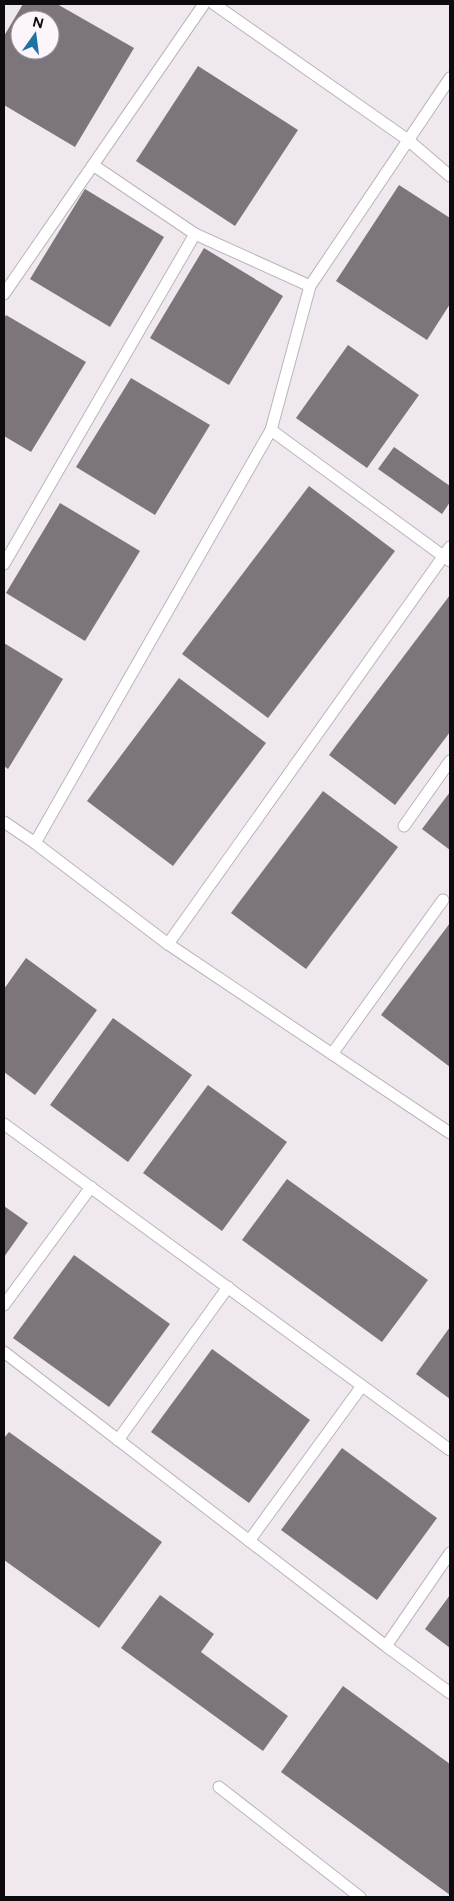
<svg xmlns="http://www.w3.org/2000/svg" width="454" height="1901" font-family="Figtree,sans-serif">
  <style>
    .building { fill: #7c767c; fill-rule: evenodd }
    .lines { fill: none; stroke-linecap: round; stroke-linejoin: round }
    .service-casing { stroke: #bbb4ba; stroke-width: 13 }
    .service { stroke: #fff; stroke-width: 11 }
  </style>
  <rect width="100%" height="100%" fill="#efe8ee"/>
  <g class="building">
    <path d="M23,4H57L134,48L75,147L4,105V36ZM20,20H50V50H20Z"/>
    <path d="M198,66L298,130L235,226L136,161Z"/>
    <path d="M399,185L450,218V304L427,340L336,281Z"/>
    <path d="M85,189L164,237L110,327L30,279Z"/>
    <path d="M204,248L283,296L229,385L150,338Z"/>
    <path d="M6,315L86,362L31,452L4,436V319Z"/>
    <path d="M348,345L419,395L367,468L296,418Z"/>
    <path d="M131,378L210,425L155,515L76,467Z"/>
    <path d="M394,447L450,486V502L442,514L378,469Z"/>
    <path d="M309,486L395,551L268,718L182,654Z"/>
    <path d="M60,503L140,551L85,641L6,593Z"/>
    <path d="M450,595V732L395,805L329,755Z"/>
    <path d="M4,643L63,679L8,769L4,766Z"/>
    <path d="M179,678L266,743L173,866L87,801Z"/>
    <path d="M323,791L398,847L306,969L231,913Z"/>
    <path d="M450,792V850L422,829Z"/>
    <path d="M450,923V1067L381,1015Z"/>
    <path d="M26,958L97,1010L35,1095L4,1072V989Z"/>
    <path d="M113,1018L192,1075L128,1162L50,1105Z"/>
    <path d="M208,1085L287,1142L222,1231L143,1173Z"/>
    <path d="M287,1179L428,1280L382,1342L242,1240Z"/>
    <path d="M4,1206L28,1223L4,1257Z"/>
    <path d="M74,1255L170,1324L109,1407L13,1338Z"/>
    <path d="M450,1327V1399L416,1374Z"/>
    <path d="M212,1349L310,1420L249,1503L151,1432Z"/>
    <path d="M9,1432L162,1542L99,1628L4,1560V1438Z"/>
    <path d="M342,1448L437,1518L377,1600L281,1530Z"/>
    <path d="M160,1595L214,1634L201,1652L288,1716L263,1751L121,1648Z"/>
    <path d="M450,1595V1648L425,1629Z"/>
    <path d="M343,1686L450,1764V1895L281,1772Z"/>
  </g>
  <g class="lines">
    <defs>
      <g id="service">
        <path d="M204,4L93,165L195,234L310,286"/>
        <path d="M214,4L408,140L450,176"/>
        <path d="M4,294L93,165"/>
        <path d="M271,430L450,561"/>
        <path d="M4,564L195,234"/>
        <path d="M4,822L35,843L168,944L450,1133"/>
        <path d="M404,826L450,761"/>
        <path d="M35,843L271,430L310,286L450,78"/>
        <path d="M168,944L450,547"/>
        <path d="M332,1054L443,900"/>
        <path d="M4,1124L450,1450"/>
        <path d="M4,1305L91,1187"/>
        <path d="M4,1352L386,1646L450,1693"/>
        <path d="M118,1440L228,1287"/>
        <path d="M249,1541L362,1386"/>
        <path d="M386,1646L450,1553"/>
        <path d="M219,1787L360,1897"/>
      </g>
    </defs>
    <use href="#service" class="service-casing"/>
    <use href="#service" class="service"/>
  </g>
  <rect width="454" height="1901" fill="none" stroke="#0d0b0d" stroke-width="10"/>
  <g transform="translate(35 35) rotate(14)"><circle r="24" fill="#fcf5fc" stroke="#9c979c"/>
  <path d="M0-4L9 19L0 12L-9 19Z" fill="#1d74a3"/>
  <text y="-8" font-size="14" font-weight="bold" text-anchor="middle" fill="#0d0b0d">N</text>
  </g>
</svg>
